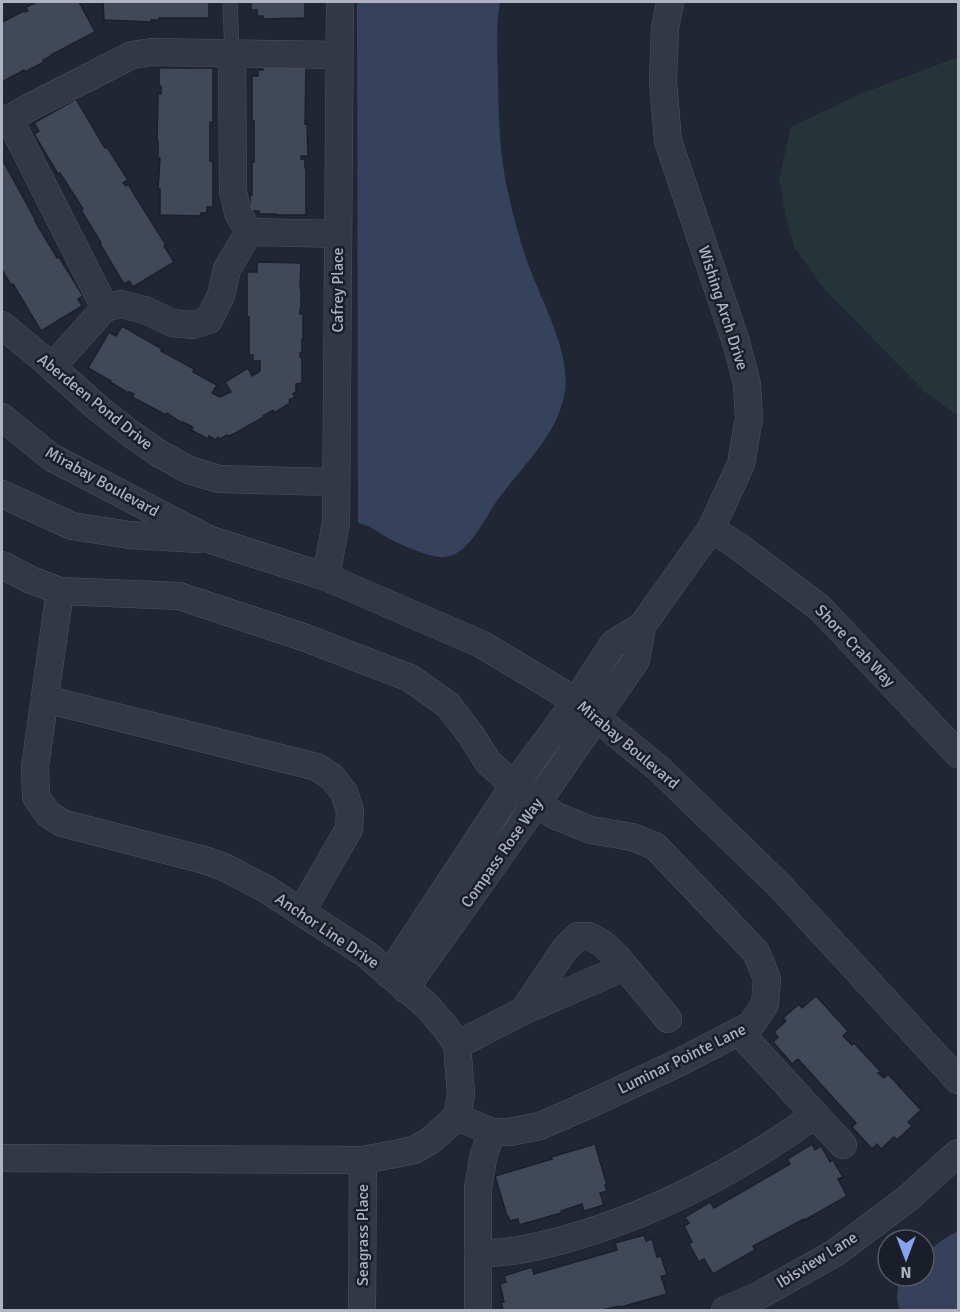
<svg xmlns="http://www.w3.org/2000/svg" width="960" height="1312" font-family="Signika,sans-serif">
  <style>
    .green { fill: #253437 }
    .water { fill: #36425b }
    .building { fill: #414958; stroke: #1b202a; stroke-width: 1.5 }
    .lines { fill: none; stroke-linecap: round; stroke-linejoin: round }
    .lane-casing { stroke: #4e535f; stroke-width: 15 }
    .street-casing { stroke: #4e535f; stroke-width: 28 }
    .lane { stroke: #333844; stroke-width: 14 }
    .street { stroke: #333844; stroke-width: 27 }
    .labels { text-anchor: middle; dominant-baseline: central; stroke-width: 5; stroke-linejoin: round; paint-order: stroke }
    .street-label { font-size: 16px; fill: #adb3c1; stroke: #191e28 }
  </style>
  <rect width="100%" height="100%" fill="#202633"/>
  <path class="green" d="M958,57V416L925,392L826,291L795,249L786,218L779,179L791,127L860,94Z"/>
  <g class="water">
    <path d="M357,2H500C496,25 497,50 498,74C498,104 499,135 503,165C507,193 517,231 526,258C539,297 571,351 565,391C558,436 521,467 496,502C484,520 468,555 445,557C433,559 401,545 390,539C379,533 370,525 358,523Z"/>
    <path d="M958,1231V1310H899L897,1298L899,1276H924V1254L944,1239Z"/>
  </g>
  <g class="building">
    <path d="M37,2H79L95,32L51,55V56L43,60L44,62L25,72L24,70L2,82V22L24,11L25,12L28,11L26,7Z"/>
    <path d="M103,2H209V18H159V20H151V22L104,20Z"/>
    <path d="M251,2H305V18L263,19V16H257V10H251Z"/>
    <path d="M263,67H306L305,124H307L308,156H301V159H305V168H306V215H276V214H259V211H250V195H252V162H254V121H252V76H258V70H263Z"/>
    <path d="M159,68H213V122H210V161H213V207H207V213H201V216L160,215V189H158L160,158H158V141H157L158,94H161V86H159Z"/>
    <path d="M76,99L105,148L107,147L128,180L123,183L126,186L128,184L136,197L166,245L164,246L174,262L133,287L129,281L124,284L100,244L101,243L81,210L83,209L60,173L58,174L34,134L39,131L34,123Z"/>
    <path d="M2,159L36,221H35L57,258L59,257L83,296L78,299L82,306L41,331L13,284L11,285L2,270Z"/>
    <path d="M257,262L301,263L300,288H301V309H300V314H303V339H302V353H300V357H302V383L296,384V392L293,394L295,397L289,400L290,403L274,413L273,410L263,416L264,417L230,436L227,435L220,439L218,437L216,440L209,436L208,439L191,430L193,427L183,422L182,423L167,413L166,415L132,397L134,394L129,392L128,393L110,382L111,381L88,368L109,332L116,336L122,326L162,349L161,351L194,369L193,372L217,385L212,393L220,397L231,392L225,382L248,368L252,376L260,371V361H253V355H249V317H247V272H257Z"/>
    <path d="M816,996L848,1031L843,1036L852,1045L854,1043L881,1072L878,1073L884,1078L888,1074L921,1110L908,1122L912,1126L897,1140L894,1137L881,1149L877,1144L872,1149L852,1127L856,1123L798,1059L792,1064L773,1042L778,1037L774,1032L786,1021L783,1018L799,1004L802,1008Z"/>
    <path d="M595,1144L607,1185H605L607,1191L600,1193L604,1205L584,1211L582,1204L561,1211V1213L519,1225L518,1219L510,1221L508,1216H507L495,1176L552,1159L551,1157Z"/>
    <path d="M812,1144L815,1150L821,1146L830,1162L833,1160L843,1177L838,1179L847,1196L805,1220L804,1219L753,1246L755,1250L713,1274L704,1259L699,1262L689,1244L692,1242L684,1226L689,1223L685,1217L710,1202L714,1208L790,1164L787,1159Z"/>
    <path d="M644,1235L646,1241L652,1239L657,1257L661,1256L667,1275L661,1276L667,1294L621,1307L620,1306L602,1310H503L501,1302H504L500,1284L506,1282L504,1276L532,1267L534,1274L617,1250L615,1243Z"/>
  </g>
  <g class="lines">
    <defs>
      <path id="lane" d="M230,2L232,53"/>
      <g id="street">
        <path d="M232,53L233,191L238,213L249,232"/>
        <path d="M9,118L105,308"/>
        <path d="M2,123L30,107L132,55L151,52L339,55"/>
        <path d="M2,325L42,358L99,409L131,434L160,454L189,470L219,479L336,482"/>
        <path d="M52,367L105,308L120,304L145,310L172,323L193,325L209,320L221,295L227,269L249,232L338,234"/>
        <path d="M2,417L51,457L208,539L326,577L481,644L576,701L658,768L779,885L958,1080"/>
        <path d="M2,494L72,526L130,535L198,539"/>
        <path d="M711,529L738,546L820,608L958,754"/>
        <path d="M2,565L31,580L60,591L179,596L303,637L410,678L448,705L471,735L488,762L524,795L556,816L591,830L632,837L655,846L756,952L767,979L765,1004L751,1025L680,1062L588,1105L540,1126L510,1132H492L457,1117"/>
        <path d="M326,577L336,522L340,2"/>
        <path d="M642,626L711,529L741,464L749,418L747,384L736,342L668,141L663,81L665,28L670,2"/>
        <path d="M45,699L317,767L332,777L344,792L350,811L349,829L301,912"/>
        <path d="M389,975L514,785L576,701L613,644L642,626L636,660L537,803L405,989"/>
        <path d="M523,1011L565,949L578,936H589L602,943L616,956L668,1019"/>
        <path d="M739,1032L843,1145"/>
        <path d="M457,1045L523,1011L625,967"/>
        <path d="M2,1158L363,1160L395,1154L414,1150L430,1141L457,1117L461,1094L457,1045L446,1028L427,1006L366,954L266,889L224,867L204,860L62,823L48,814L36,797L35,767L60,591"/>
        <path d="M478,1253C508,1254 535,1247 563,1240C654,1215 740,1169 815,1115"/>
        <path d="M362,1310L363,1160"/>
        <path d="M478,1310V1188L484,1154L492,1132"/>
        <path d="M725,1310L760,1295L835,1253L907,1199L958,1153"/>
      </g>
    </defs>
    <use href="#lane" class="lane-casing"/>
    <use href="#street" class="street-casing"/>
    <use href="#lane" class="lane"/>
    <use href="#street" class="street"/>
  </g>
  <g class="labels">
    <g class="street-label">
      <text transform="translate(338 290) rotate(-90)">Cafrey Place</text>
      <text transform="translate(723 308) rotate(72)">Wishing Arch Drive</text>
      <text transform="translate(95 402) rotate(39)">Aberdeen Pond Drive</text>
      <text transform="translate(102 482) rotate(29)">Mirabay Boulevard</text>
      <text transform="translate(855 646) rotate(46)">Shore Crab Way</text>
      <text transform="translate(628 745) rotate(40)">Mirabay Boulevard</text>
      <text transform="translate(502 853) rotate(-55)">Compass Rose Way</text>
      <text transform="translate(327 931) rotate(34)">Anchor Line Drive</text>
      <text transform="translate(682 1059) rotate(-26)">Luminar Pointe Lane</text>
      <text transform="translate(363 1235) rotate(-90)">Seagrass Place</text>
      <text transform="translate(817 1260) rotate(-32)">Ibisview Lane</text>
    </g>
  </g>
  <rect width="960" height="1312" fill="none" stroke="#adb3c1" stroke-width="6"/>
  <g transform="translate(906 1258) rotate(180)"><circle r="28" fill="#191e28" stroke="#545a65" stroke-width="1.5"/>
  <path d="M0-4.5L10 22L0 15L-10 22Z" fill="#85a3ee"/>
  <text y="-9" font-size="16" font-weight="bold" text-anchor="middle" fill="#adb3c1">N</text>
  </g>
</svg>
